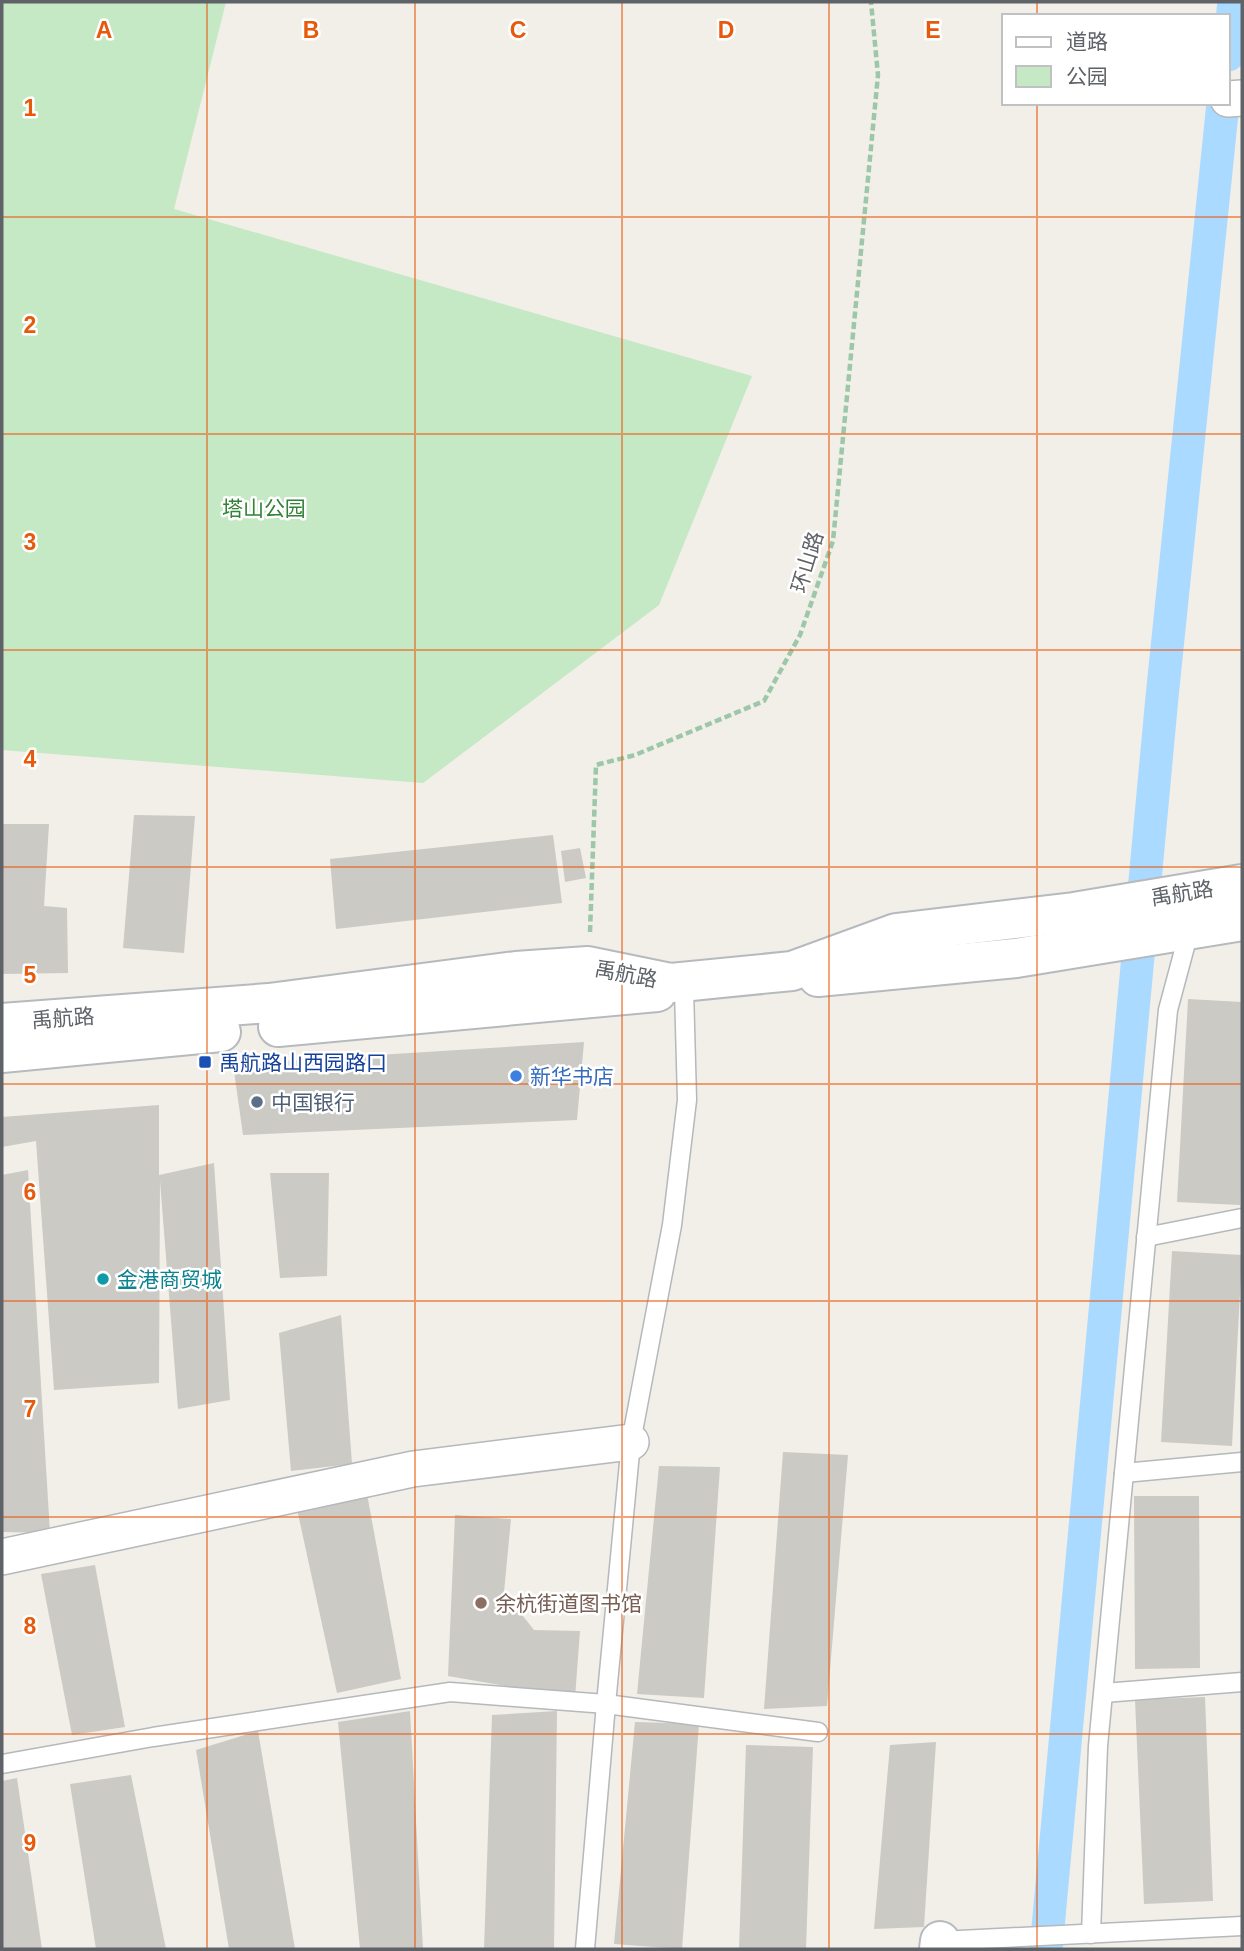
<svg xmlns="http://www.w3.org/2000/svg" width="1244" height="1951" font-family="Arial,'Noto Sans SC',sans-serif">
  <style>
    .green { fill: #c5e8c5 }
    .lines { fill: none; stroke-linecap: round; stroke-linejoin: round }
    .canal { stroke: #aadaff; stroke-width: 33 }
    .building { fill: #cccac5 }
    .lane-casing { stroke: #b5b8bc; stroke-width: 21 }
    .street-casing { stroke: #b5b8bc; stroke-width: 38 }
    .secondary-casing { stroke: #b6babf; stroke-width: 42 }
    .path { stroke: #9cc7a9; stroke-width: 4.5; stroke-dasharray: 7 3.5; stroke-linecap: butt }
    .lane { stroke: #fff; stroke-width: 18 }
    .street { stroke: #fff; stroke-width: 35 }
    .secondary { stroke: #fff; stroke-width: 38 }
    .grid { fill: none; stroke: #e8590c; stroke-width: 2; stroke-opacity: 0.55 }
    .transit-dot { fill: #1a4fb4; stroke: #fff; stroke-width: 2.5 }
    .shop-dot { fill: #3f7fe0; stroke: #fff; stroke-width: 2.5 }
    .service-dot { fill: #5c6f8a; stroke: #fff; stroke-width: 2.5 }
    .culture-dot { fill: #0f9aa8; stroke: #fff; stroke-width: 2.5 }
    .education-dot { fill: #8d6e63; stroke: #fff; stroke-width: 2.5 }
    .labels { text-anchor: middle; dominant-baseline: central; stroke-width: 5; stroke-linejoin: round; paint-order: stroke }
    .park-label { font-size: 21px; fill: #348238; stroke: #fff }
    .street-label { font-size: 21px; fill: #5f6368; stroke: #fff }
    .transit-label { font-size: 21px; fill: #164399; stroke: #fff; text-anchor: start }
    .shop-label { font-size: 21px; fill: #366cbe; stroke: #fff; text-anchor: start }
    .service-label { font-size: 21px; fill: #4e5e75; stroke: #fff; text-anchor: start }
    .culture-label { font-size: 21px; fill: #0d838f; stroke: #fff; text-anchor: start }
    .education-label { font-size: 21px; fill: #785e54; stroke: #fff; text-anchor: start }
    .grid-label { font-size: 23px; text-anchor: middle; font-weight: bold; fill: #e8590c; stroke: #fff; stroke-width: 5; stroke-linejoin: round; paint-order: stroke }
  </style>
  <rect width="100%" height="100%" fill="#f1efe8"/>
  <path class="green" d="M2,2H226L174,209L752,376L659,605L423,783L2,750Z"/>
  <g class="lines">
    <g class="canal">
      <path d="M1228,55L1234,2"/>
      <path d="M1046,1949L1162,697L1223,103"/>
    </g>
  </g>
  <g class="building">
    <path d="M134,815L195,816L184,953L123,948Z"/>
    <path d="M2,824H49L44,906L67,908L68,973L2,974Z"/>
    <path d="M553,835L562,903L336,929L330,859Z"/>
    <path d="M580,848L586,878L565,882L561,851Z"/>
    <path d="M1188,999L1242,1002L1240,1205L1177,1202Z"/>
    <path d="M584,1042L577,1120L243,1135L233,1064Z"/>
    <path d="M159,1105V1175L214,1163L230,1400L178,1409L160,1181L159,1383L54,1390L36,1141L2,1147V1117Z"/>
    <path d="M28,1170L50,1533L3,1532L2,1175Z"/>
    <path d="M270,1173H329L327,1276L280,1278Z"/>
    <path d="M1172,1251L1242,1255L1232,1446L1161,1442Z"/>
    <path d="M341,1315L352,1464L291,1471L279,1333Z"/>
    <path d="M783,1452L848,1455L827,1706L764,1709Z"/>
    <path d="M659,1466L720,1467L704,1698L637,1694Z"/>
    <path d="M367,1494L401,1679L337,1693L297,1509Z"/>
    <path d="M1134,1496H1199L1200,1668L1135,1669Z"/>
    <path d="M455,1515L511,1519L504,1592L534,1630L580,1631L575,1698L448,1676Z"/>
    <path d="M95,1565L125,1727L72,1735L41,1574Z"/>
    <path d="M1205,1697L1213,1901L1144,1904L1135,1700Z"/>
    <path d="M410,1711L423,1949H360L338,1722Z"/>
    <path d="M557,1711L554,1949H484L492,1715Z"/>
    <path d="M635,1722L699,1724L682,1949L614,1944Z"/>
    <path d="M258,1731L295,1949H229L196,1750Z"/>
    <path d="M936,1742L924,1927L874,1929L890,1745Z"/>
    <path d="M746,1745L813,1747L806,1949H739Z"/>
    <path d="M131,1775L166,1949H96L70,1784Z"/>
    <path d="M17,1778L42,1949H2V1781Z"/>
  </g>
  <g class="lines">
    <defs>
      <g id="lane">
        <path d="M1146,1237L1242,1218"/>
        <path d="M1124,1473L1242,1462"/>
        <path d="M1104,1693L1242,1682"/>
        <path d="M2,1764L153,1737L450,1692L606,1704L818,1732"/>
        <path d="M1091,1934L1098,1746L1168,1010L1190,928"/>
        <path d="M940,1941L1242,1926"/>
        <path d="M585,1949L606,1704L631,1442L672,1225L687,1100L684,989"/>
      </g>
      <g id="street">
        <path d="M1228,99L1242,98"/>
        <path d="M2,1557L413,1469L631,1442"/>
      </g>
      <g id="secondary">
        <path d="M818,977L1016,958L1242,921"/>
        <path d="M2,1023L269,1003L516,971L588,966L671,983L792,971L896,933L1074,912L1242,884"/>
        <path d="M278,1027L657,992"/>
        <path d="M2,1053L221,1032"/>
        <path d="M939,1949L940,1941"/>
      </g>
    </defs>
    <use href="#lane" class="lane-casing"/>
    <use href="#street" class="street-casing"/>
    <use href="#secondary" class="secondary-casing"/>
    <path class="path" d="M590,932L596,765L635,755L764,701L800,635L833,541L878,75L871,2"/>
    <use href="#lane" class="lane"/>
    <use href="#street" class="street"/>
    <use href="#secondary" class="secondary"/>
  </g>
  <path class="grid" d="M207,2V1949M415,2V1949M622,2V1949M829,2V1949M1037,2V16M1037,103V1949M2,217H1242M2,434H1242M2,650H1242M2,867H1242M2,1084H1242M2,1301H1242M2,1517H1242M2,1734H1242"/>
  <rect class="transit-dot" x="198" y="1055" width="14" height="14" rx="3.5"/>
  <circle class="shop-dot" cx="516" cy="1076" r="7"/>
  <circle class="service-dot" cx="257" cy="1102" r="7"/>
  <circle class="culture-dot" cx="103" cy="1279" r="7"/>
  <circle class="education-dot" cx="481" cy="1603" r="7"/>
  <g class="labels">
    <g class="park-label">
      <text x="264" y="508">塔山公园</text>
    </g>
    <g class="street-label">
      <text transform="translate(807 562) rotate(-73)">环山路</text>
      <text transform="translate(1182 893) rotate(-9)">禹航路</text>
      <text transform="translate(626 974) rotate(11)">禹航路</text>
      <text transform="translate(63 1018) rotate(-4)">禹航路</text>
    </g>
    <g class="transit-label">
      <text x="219" y="1062">禹航路山西园路口</text>
    </g>
    <g class="shop-label">
      <text x="530" y="1076">新华书店</text>
    </g>
    <g class="service-label">
      <text x="271" y="1102">中国银行</text>
    </g>
    <g class="culture-label">
      <text x="117" y="1279">金港商贸城</text>
    </g>
    <g class="education-label">
      <text x="495" y="1603">余杭街道图书馆</text>
    </g>
  </g>
  <g class="grid-label">
    <text x="104" y="38">A</text>
    <text x="311" y="38">B</text>
    <text x="518" y="38">C</text>
    <text x="726" y="38">D</text>
    <text x="933" y="38">E</text>
    <text x="30" y="116">1</text>
    <text x="30" y="333">2</text>
    <text x="30" y="550">3</text>
    <text x="30" y="767">4</text>
    <text x="30" y="983">5</text>
    <text x="30" y="1200">6</text>
    <text x="30" y="1417">7</text>
    <text x="30" y="1634">8</text>
    <text x="30" y="1851">9</text>
  </g>
  <rect width="1244" height="1951" fill="none" stroke="#5f6368" stroke-width="7"/>
  <rect x="1002" y="14" width="228" height="91" fill="#ffffff" stroke="#bfc1c3" stroke-width="2"/>
  <rect x="1016" y="37" width="35" height="10" fill="#ffffff" stroke="#bfc1c3" stroke-width="2"/>
  <text x="1066" y="49" font-size="21" fill="#5f6368">道路</text>
  <rect x="1016" y="66" width="35" height="21" fill="#c5e8c5" stroke="#bfc1c3" stroke-width="2"/>
  <text x="1066" y="84" font-size="21" fill="#5f6368">公园</text>
</svg>
